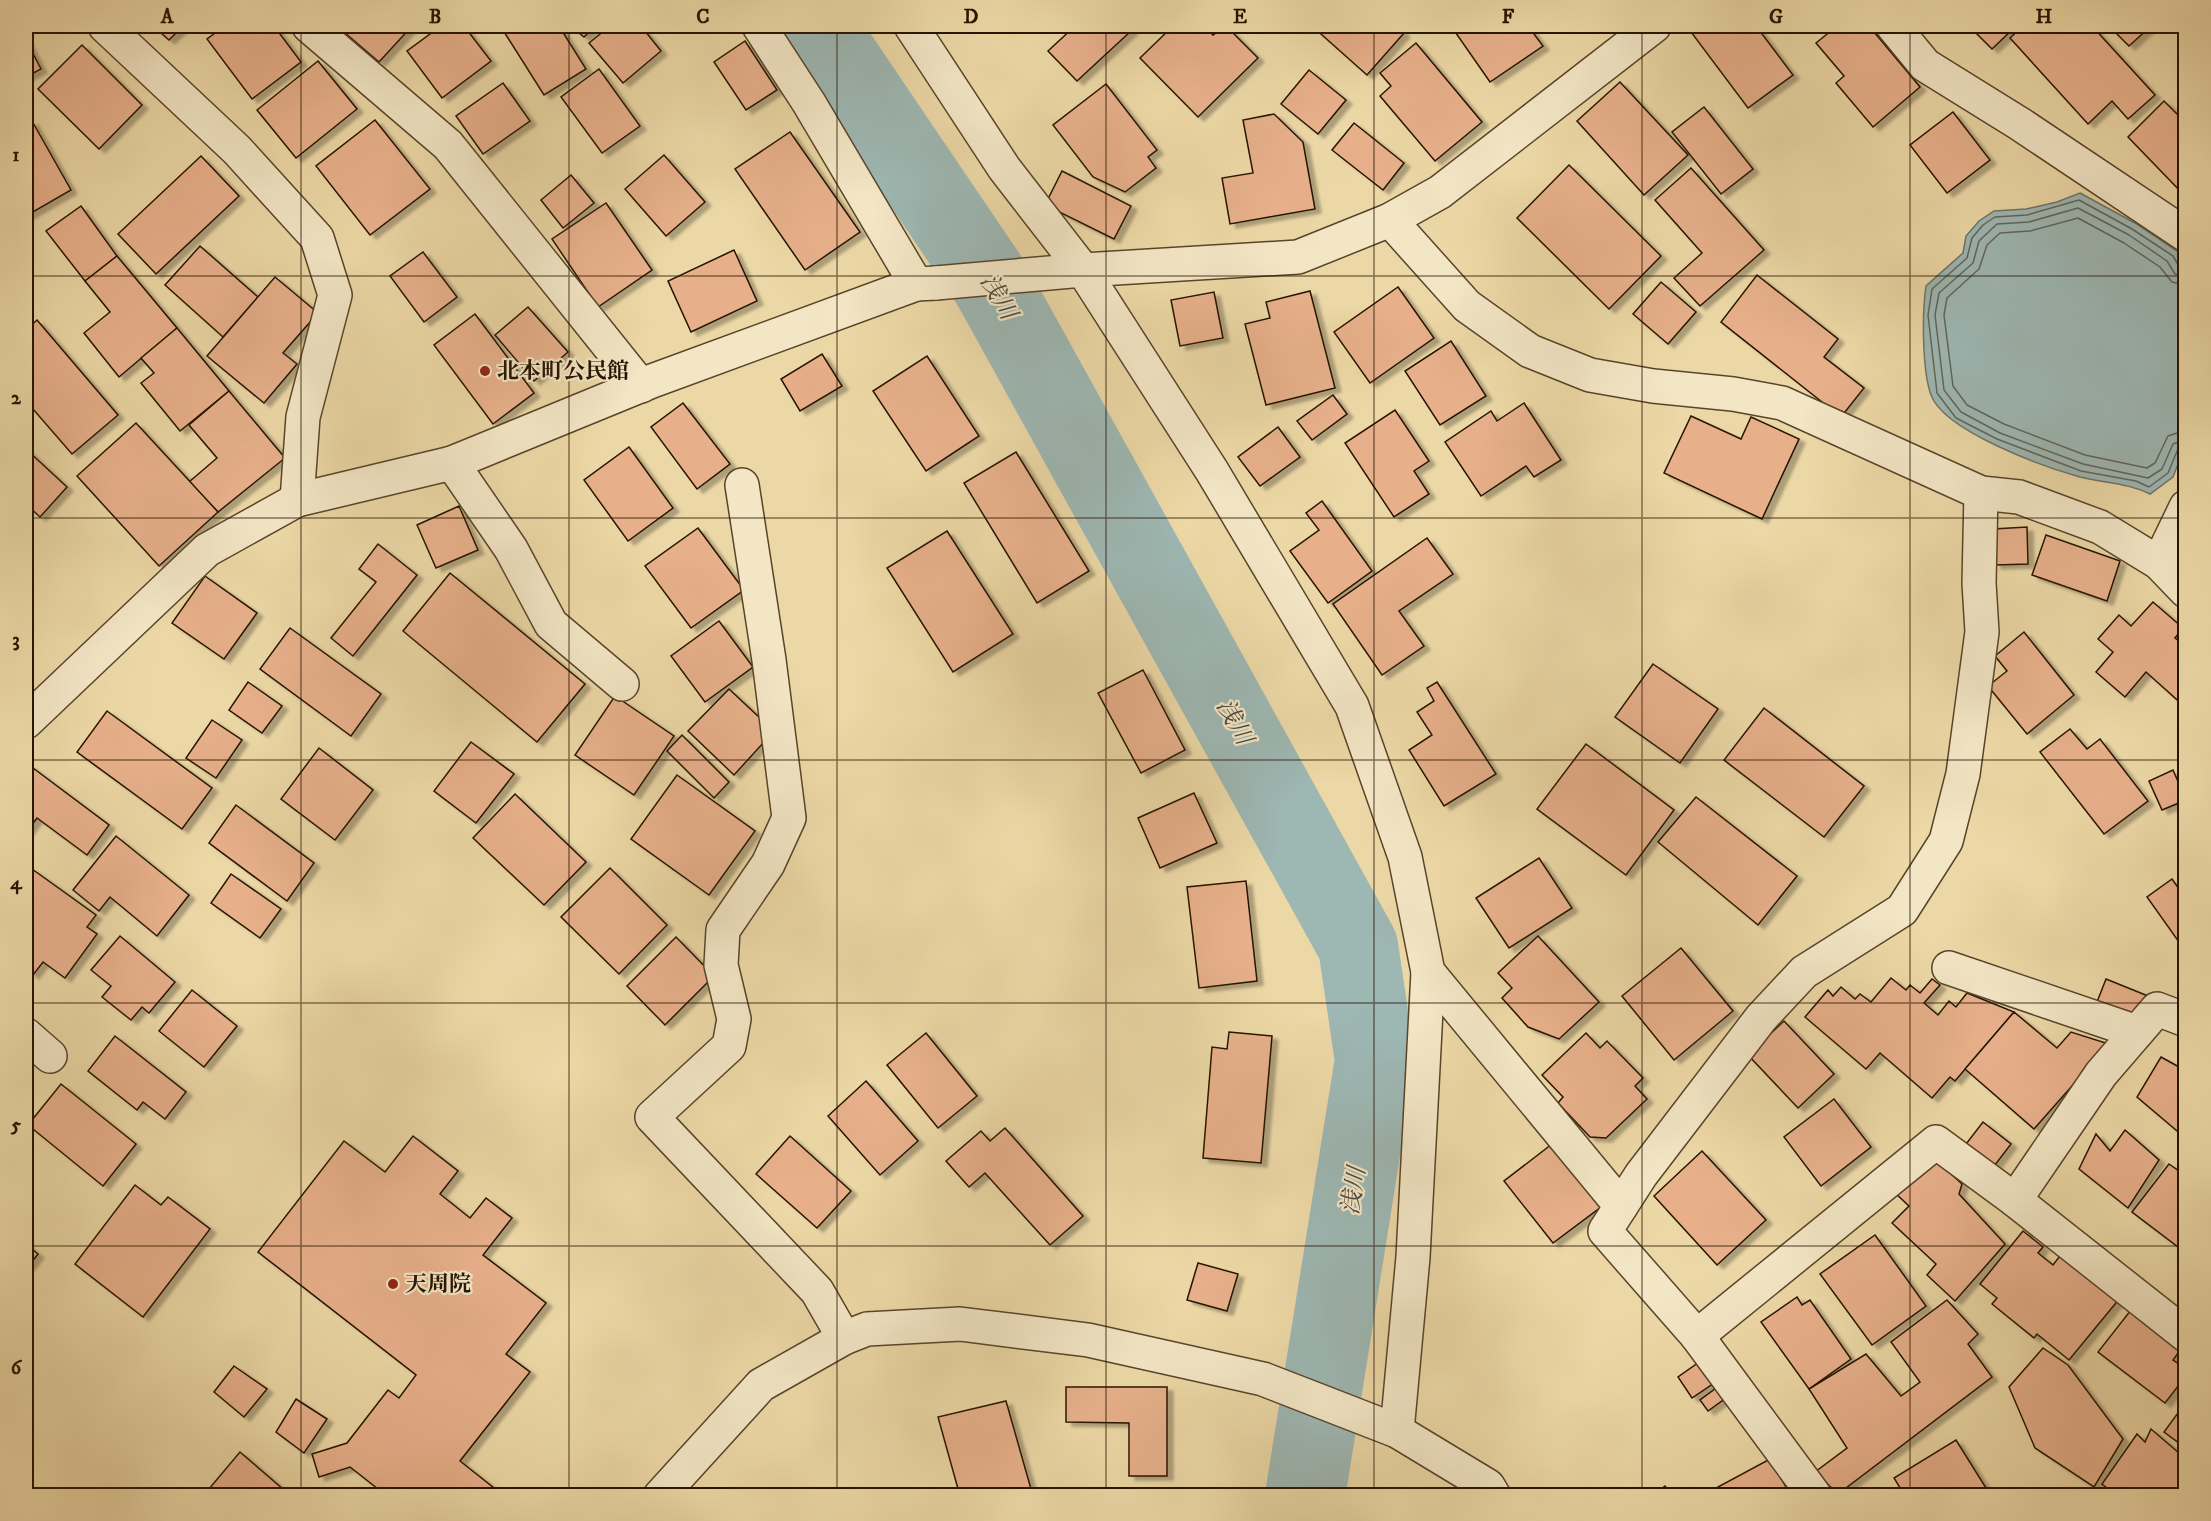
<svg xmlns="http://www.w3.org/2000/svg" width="2211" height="1521" font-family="'IM FELL DW Pica','Noto Serif JP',serif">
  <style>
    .water { fill: #9db7b3; stroke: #6d756b; stroke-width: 1.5 }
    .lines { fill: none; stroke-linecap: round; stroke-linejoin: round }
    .shore { stroke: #62655a; stroke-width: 1.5 }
    .river { stroke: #9db7b3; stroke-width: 80 }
    .building { fill: #e7b08b; stroke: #261300; stroke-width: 1.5; filter: url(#shadow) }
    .minor-casing { stroke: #58442a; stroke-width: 36 }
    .tertiary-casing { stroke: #58442a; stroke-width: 36 }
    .minor { stroke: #f3e6c5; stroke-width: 33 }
    .tertiary { stroke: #f3e6c5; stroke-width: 33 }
    .grid { fill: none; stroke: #261300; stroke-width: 1.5; stroke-opacity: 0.55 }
    .poi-dot { fill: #8f2418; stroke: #f3e6c5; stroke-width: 2 }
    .labels { text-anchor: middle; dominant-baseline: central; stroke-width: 4.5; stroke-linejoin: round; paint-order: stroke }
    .poi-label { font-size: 22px; font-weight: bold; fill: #261300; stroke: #f3e6c5; text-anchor: start }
    .water-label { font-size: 24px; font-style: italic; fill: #504c3f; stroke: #f3e6c5 }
    .neatline { fill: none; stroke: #261300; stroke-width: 2 }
    .grid-label { font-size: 20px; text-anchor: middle; font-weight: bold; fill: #261300 }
  </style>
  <defs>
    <filter id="shadow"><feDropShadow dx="6" dy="4" stdDeviation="1.5" flood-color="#0004"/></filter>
  </defs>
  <rect width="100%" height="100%" fill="#ecd8a6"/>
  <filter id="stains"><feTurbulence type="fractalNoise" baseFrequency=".00333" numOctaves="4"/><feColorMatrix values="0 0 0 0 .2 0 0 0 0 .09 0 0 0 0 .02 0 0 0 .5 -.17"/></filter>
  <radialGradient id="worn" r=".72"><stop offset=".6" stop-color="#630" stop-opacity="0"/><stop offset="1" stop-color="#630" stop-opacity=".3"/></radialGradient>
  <path class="water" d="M2080,193L2135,223L2178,252L2185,268V446L2173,477L2150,494C2128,483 2104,483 2080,477C2044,467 1944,431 1931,395C1922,370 1922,313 1926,286L1963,253L1966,236L1979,221L1994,211L2026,209L2057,202Z"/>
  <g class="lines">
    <g class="shore">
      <path d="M2186,269L2180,268L2173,256L2132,229L2079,200L2027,215L1995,217L1983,225L1972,238L1967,258L1932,289L1928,315L1937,393L1956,418L1997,439L2081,471L2136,481L2149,487L2168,473L2178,449L2186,446"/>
      <path d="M2186,276L2175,274L2167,261L2129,235L2078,208L2029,222L1997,224L1979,241L1973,263L1939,293L1935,315L1944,390L1961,412L2000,433L2083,464L2148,478L2162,469L2173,444L2186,439"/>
      <path d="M2186,285L2172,282L2160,267L2124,243L2078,218L2030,231L2000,233L1987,245L1979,269L1947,298L1944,315L1953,386L1967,405L2004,424L2085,455L2147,468L2155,463L2168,436L2186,430"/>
    </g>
    <path class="river" d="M817,26L991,283L1358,946L1375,1060L1305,1496"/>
  </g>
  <g class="building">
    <path d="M153,26H183L169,40Z"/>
    <path d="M225,26H274L301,62L252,99L207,39Z"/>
    <path d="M337,26H412L379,62Z"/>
    <path d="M441,26H464L491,61L442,98L407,51Z"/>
    <path d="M503,26H541L544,30L552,26H559L586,69L544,95L501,27Z"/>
    <path d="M571,26H595L584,37Z"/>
    <path d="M610,26H641L661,51L623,83L589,43Z"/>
    <path d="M1075,26H1127L1132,30L1077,81L1048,51Z"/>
    <path d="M1173,26H1204L1213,35L1226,26L1258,58L1198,117L1140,58Z"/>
    <path d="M1312,26H1396L1404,33L1367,75Z"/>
    <path d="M1451,26H1528L1543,46L1490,82Z"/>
    <path d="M1699,26H1756L1793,75L1748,108L1691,32Z"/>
    <path d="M1837,26H1869L1920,87L1873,127L1836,83L1844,76L1816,43Z"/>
    <path d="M1969,26H2016L1992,49Z"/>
    <path d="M2023,26H2092L2155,95L2128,119L2112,101L2088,124L2010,38Z"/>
    <path d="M2109,26H2151L2129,46Z"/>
    <path d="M26,40L41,69L26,77Z"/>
    <path d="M745,41L777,90L746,110L714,62Z"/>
    <path d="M1416,43L1482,122L1435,161L1380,96L1391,86L1380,73Z"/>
    <path d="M82,45L142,105L99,149L38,89Z"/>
    <path d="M318,61L357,109L296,158L257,110Z"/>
    <path d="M599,69L640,126L602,153L561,97Z"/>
    <path d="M1309,70L1346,100L1318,134L1281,104Z"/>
    <path d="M1620,82L1688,155L1644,195L1577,121Z"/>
    <path d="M503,83L530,121L483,154L456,116Z"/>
    <path d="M1106,84L1157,150L1148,157L1156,168L1125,192L1093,177L1053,125Z"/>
    <path d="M2164,101L2186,123L2184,195L2128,137Z"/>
    <path d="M1704,107L1753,169L1721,194L1672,132Z"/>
    <path d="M1953,112L1990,160L1947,193L1910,145Z"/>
    <path d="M1274,114L1303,142L1315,209L1230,224L1222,178L1253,173L1243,120Z"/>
    <path d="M375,120L430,189L370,235L316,166Z"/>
    <path d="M32,121L71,190L26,216V125Z"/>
    <path d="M1354,123L1404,163L1383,190L1332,150Z"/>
    <path d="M790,132L860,232L805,270L735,169Z"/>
    <path d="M664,155L705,202L666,236L625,189Z"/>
    <path d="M201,156L239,196L156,274L118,234Z"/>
    <path d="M1569,165L1661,256L1609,309L1517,218Z"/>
    <path d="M1691,168L1764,250L1700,306L1674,278L1702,253L1655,200Z"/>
    <path d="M1062,171L1131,206L1114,239L1045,205Z"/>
    <path d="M571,175L594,203L563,228L541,200Z"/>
    <path d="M606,203L652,270L598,307L552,239Z"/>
    <path d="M81,206L117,256L85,281L46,231Z"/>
    <path d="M200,246L258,297L223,337L165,285Z"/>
    <path d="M734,250L757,301L691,332L668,281Z"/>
    <path d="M423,252L457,297L424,322L390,276Z"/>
    <path d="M117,256L177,328L119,377L84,333L110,312L85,281Z"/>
    <path d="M1757,275L1838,339L1824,357L1864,388L1841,417L1721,322Z"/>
    <path d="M275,277L318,313L283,353L297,364L264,403L207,356Z"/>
    <path d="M1661,282L1696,312L1668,344L1633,314Z"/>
    <path d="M1398,287L1434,338L1370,383L1334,332Z"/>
    <path d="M1310,291L1335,388L1266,405L1245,324L1270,318L1266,302Z"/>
    <path d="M1214,292L1223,338L1180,346L1171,300Z"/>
    <path d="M528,307L568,352L534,381L495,335Z"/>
    <path d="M475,314L534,393L493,424L434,345Z"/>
    <path d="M37,320L118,415L72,454L26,401V330Z"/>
    <path d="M177,328L229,391L180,431L141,383L154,373L141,358Z"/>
    <path d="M1451,341L1486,396L1440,425L1405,371Z"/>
    <path d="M822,354L842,386L800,411L781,379Z"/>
    <path d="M927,356L979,436L926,471L873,391Z"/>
    <path d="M229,391L285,458L218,512L189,482L217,458L189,425Z"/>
    <path d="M1333,395L1347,414L1312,440L1297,421Z"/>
    <path d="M683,403L730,464L697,489L651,427Z"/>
    <path d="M1524,403L1561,460L1534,477L1526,466L1481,496L1445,442L1491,411L1497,421Z"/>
    <path d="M1395,410L1429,461L1414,471L1429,494L1394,517L1345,443Z"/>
    <path d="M1691,416L1741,439L1751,417L1799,439L1762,519L1664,473Z"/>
    <path d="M136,423L218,512L159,566L77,476Z"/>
    <path d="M1278,427L1300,457L1260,486L1238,457Z"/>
    <path d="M629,447L673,508L628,541L584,480Z"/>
    <path d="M27,450L67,487L40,517L26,504Z"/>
    <path d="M1016,452L1089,571L1037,603L964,483Z"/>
    <path d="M1322,501L1372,571L1328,603L1290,551L1319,530L1306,513Z"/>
    <path d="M459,506L478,550L436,568L417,525Z"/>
    <path d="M2027,527L2028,564L1995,565L1993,529Z"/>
    <path d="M698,528L744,590L691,628L645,566Z"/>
    <path d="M947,531L1013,634L953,672L887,568Z"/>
    <path d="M2046,535L2120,561L2107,601L2032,575Z"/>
    <path d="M1427,538L1453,574L1399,611L1424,646L1382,675L1333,604Z"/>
    <path d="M378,544L417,575L353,656L331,638L376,582L359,569Z"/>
    <path d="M450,573L585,684L537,742L403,631Z"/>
    <path d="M205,576L257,613L224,659L172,623Z"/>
    <path d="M2153,602L2183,628L2175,638L2186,647L2184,706L2146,672L2125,697L2096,672L2113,652L2098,639L2119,615L2131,626Z"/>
    <path d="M719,621L753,667L705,702L671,656Z"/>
    <path d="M290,628L381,694L351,736L260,669Z"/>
    <path d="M2024,632L2074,695L2027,734L1988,686L2007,671L1995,656Z"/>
    <path d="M1653,664L1718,709L1680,763L1615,717Z"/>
    <path d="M1143,670L1185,750L1141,773L1098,693Z"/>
    <path d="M248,682L282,706L262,733L229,710Z"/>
    <path d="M1437,682L1496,774L1444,806L1409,750L1432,735L1417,712L1434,701L1427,688Z"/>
    <path d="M729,689L774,731L734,775L688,731Z"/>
    <path d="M615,696L674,736L634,795L575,755Z"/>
    <path d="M1764,708L1864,786L1824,837L1724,760Z"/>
    <path d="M107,711L212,788L182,829L77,752Z"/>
    <path d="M212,720L242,740L216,778L186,758Z"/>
    <path d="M2070,729L2087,749L2100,739L2148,801L2104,834L2040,752Z"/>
    <path d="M682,735L729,782L714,798L667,751Z"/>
    <path d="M471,742L514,774L476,823L434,791Z"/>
    <path d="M1586,744L1674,810L1626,875L1537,809Z"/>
    <path d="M319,748L373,790L335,840L281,799Z"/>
    <path d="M29,765L109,825L87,855L37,818L26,833V770Z"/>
    <path d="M2173,770L2186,800L2162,810L2149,781Z"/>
    <path d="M677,775L755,831L709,895L631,839Z"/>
    <path d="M1194,793L1217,843L1160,868L1138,818Z"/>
    <path d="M515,794L586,862L544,905L473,838Z"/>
    <path d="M1696,797L1797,876L1758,925L1658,842Z"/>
    <path d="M236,805L314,863L287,901L209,843Z"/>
    <path d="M116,836L189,895L157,936L110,897L99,911L73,890Z"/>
    <path d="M1539,858L1572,908L1509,948L1476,898Z"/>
    <path d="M610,868L667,925L619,974L561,917Z"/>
    <path d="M32,869L96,915L87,927L97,934L65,978L43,962L33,975L26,969V877Z"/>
    <path d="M231,874L281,909L260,938L211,903Z"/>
    <path d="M2172,879L2186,899V952L2147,897Z"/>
    <path d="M1246,881L1257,981L1199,988L1187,887Z"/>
    <path d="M120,936L175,982L149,1013L142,1007L131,1020L102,997L111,986L91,970Z"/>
    <path d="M1538,936L1599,1002L1559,1039L1528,1027L1502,998L1512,988L1498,973Z"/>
    <path d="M676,937L714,976L665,1025L627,986Z"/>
    <path d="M1681,948L1733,1011L1674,1060L1622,996Z"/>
    <path d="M1891,978L1906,990L1910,985L1920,993L1932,979L1940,985L1924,1003L1938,1015L1949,1001L1956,1007L1967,993L2014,1012L1955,1081L1950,1077L1932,1098L1880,1053L1866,1069L1805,1017L1828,990L1833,996L1841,987L1855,999L1860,994L1871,1002Z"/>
    <path d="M2106,979L2148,996L2140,1018L2097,1002Z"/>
    <path d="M192,990L237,1026L204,1067L159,1031Z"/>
    <path d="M2014,1012L2057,1048L2071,1032L2109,1044L2034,1129L1965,1069Z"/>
    <path d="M1784,1021L1834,1074L1798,1108L1748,1055Z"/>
    <path d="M1229,1032L1272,1036L1261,1163L1203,1158L1212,1047L1227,1049Z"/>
    <path d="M926,1033L977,1096L938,1128L887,1065Z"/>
    <path d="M1586,1033L1600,1048L1607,1041L1643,1078L1635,1086L1647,1099L1606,1138L1590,1137L1558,1103L1563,1097L1542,1075Z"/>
    <path d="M115,1036L186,1092L165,1119L143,1102L137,1110L88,1071Z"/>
    <path d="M2161,1057L2179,1067L2186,1061V1132L2183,1136L2137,1097Z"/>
    <path d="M866,1081L918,1141L880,1175L828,1116Z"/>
    <path d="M61,1084L136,1144L103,1186L28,1125Z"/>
    <path d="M1834,1099L1871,1147L1821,1186L1784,1137Z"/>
    <path d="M1983,1122L2011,1144L1995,1165L1966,1144Z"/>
    <path d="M1005,1128L1083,1216L1050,1245L985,1173L969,1187L946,1161L981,1131L990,1141Z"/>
    <path d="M2125,1130L2159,1160L2128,1208L2079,1169L2096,1134L2110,1151Z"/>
    <path d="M413,1136L458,1171L440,1194L470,1218L486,1198L512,1218L483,1255L546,1303L506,1354L530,1372L460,1461L499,1492L497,1496H387L350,1467L319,1477L312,1454L347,1443L388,1390L399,1398L416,1375L258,1252L344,1141L385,1172Z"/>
    <path d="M790,1136L851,1191L817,1228L756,1174Z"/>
    <path d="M1552,1144L1601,1207L1553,1243L1504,1181Z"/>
    <path d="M1702,1151L1766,1220L1717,1265L1654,1196Z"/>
    <path d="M1929,1154L1962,1184L1959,1194L2005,1244L1955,1301L1927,1275L1936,1264L1892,1223L1909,1206L1893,1191Z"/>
    <path d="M2169,1164L2186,1176V1253L2132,1212Z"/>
    <path d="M135,1185L161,1205L168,1197L210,1229L143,1317L75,1264Z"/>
    <path d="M2023,1231L2043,1247L2038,1253L2053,1265L2063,1252L2120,1298L2069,1360L2037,1334L2034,1338L1992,1304L1997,1298L1980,1284Z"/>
    <path d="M1875,1235L1926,1306L1872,1345L1820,1274Z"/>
    <path d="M26,1244L38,1254L26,1269Z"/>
    <path d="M1198,1263L1238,1274L1227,1311L1187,1300Z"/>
    <path d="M1797,1297L1802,1305L1810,1300L1851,1359L1809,1389L1761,1322Z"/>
    <path d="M1947,1300L1978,1334L1968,1344L1992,1377L1838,1494L1815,1472L1847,1448L1809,1389L1866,1354L1901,1396L1920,1382L1891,1342Z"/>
    <path d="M2131,1310L2181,1349L2173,1360L2186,1369V1376L2165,1403L2098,1352Z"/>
    <path d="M2043,1348L2068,1365L2123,1439L2094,1487L2035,1448L2009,1387Z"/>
    <path d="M1705,1358L1720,1379L1692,1398L1678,1377Z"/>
    <path d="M234,1366L267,1389L244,1417L214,1392Z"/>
    <path d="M1723,1383L1730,1395L1708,1411L1700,1400Z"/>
    <path d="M1066,1387H1167V1476H1129V1423L1066,1422Z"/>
    <path d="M296,1399L327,1419L304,1453L276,1432Z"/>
    <path d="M1006,1401L1033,1496H960L938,1417Z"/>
    <path d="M2186,1402V1448L2164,1432Z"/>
    <path d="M2151,1429L2186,1459V1496H2117L2102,1484L2137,1434L2145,1442Z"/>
    <path d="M1956,1440L1991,1496H1905L1894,1478Z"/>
    <path d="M240,1452L291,1496H203Z"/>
    <path d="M1770,1459L1791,1496H1720L1716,1488Z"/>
    <path d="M1665,1486L1672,1496H1652Z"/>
  </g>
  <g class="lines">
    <defs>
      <g id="minor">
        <path d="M105,26L237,150L317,238L335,295L303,417L297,500"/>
        <path d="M309,26L448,145L641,386"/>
        <path d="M759,26L809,103L916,284L936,283"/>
        <path d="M911,26L1004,168L1083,270L1212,471L1352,706L1405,857L1428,972"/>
        <path d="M1893,26L1925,65L2020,124L2186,235"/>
        <path d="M1390,220L1467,306L1530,351L1590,375L1653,386L1733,394L1782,403L1981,493L2019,497L2100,527L2159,563L2186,591"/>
        <path d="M452,463L511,549L551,624L622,684"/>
        <path d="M742,485L769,660L789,818L768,864L723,930L721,965L734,1019L729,1046L652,1117L817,1291L844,1338"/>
        <path d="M2159,563L2186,507"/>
        <path d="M1949,968L2137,1032"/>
        <path d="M26,1035L50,1056"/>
        <path d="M2015,1200L2186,1335"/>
        <path d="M1697,1336L1936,1142L2015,1200L2101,1074L2157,1009L2186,1020"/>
        <path d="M1397,1431L1413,1257L1428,972L1621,1206"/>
        <path d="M660,1496L761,1385L844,1338L867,1329L960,1324L1088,1340L1263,1379L1397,1431L1488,1486L1494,1496"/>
        <path d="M1815,1496L1697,1336L1605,1231L1641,1175L1761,1018L1804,972L1902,910L1946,841L1963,774L1982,632L1979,583L1981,493"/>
      </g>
      <g id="tertiary">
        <path d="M936,283L1083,270L1298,257L1390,220L1440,192L1654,26"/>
        <path d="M26,722L207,550L297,500L452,463L652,381L916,284"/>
      </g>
    </defs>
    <use href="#minor" class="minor-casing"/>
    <use href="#tertiary" class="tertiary-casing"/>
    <use href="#minor" class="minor"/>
    <use href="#tertiary" class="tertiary"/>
  </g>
  <path class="grid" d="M301,26V1496M569,26V1496M837,26V1496M1106,26V1496M1374,26V1496M1642,26V1496M1910,26V1496M26,276H2186M26,518H2186M26,760H2186M26,1003H2186M26,1246H2186"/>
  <g class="poi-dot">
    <circle cx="485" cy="371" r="6"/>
    <circle cx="393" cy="1284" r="6"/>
  </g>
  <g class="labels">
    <g class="poi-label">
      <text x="497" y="371">北本町公民館</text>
      <text x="405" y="1284">天周院</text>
    </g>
    <g class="water-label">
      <text transform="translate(998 297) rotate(60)">浅川</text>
      <text transform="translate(1234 722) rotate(61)">浅川</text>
      <text transform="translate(1354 1191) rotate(-81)">浅川</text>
    </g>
  </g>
  <rect width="2211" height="1521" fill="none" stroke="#ecd8a6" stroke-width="66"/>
  <rect x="33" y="33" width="2145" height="1455" class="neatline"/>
  <g class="grid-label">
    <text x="167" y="23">A</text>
    <text x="435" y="23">B</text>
    <text x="703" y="23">C</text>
    <text x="971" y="23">D</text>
    <text x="1240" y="23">E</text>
    <text x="1508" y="23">F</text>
    <text x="1776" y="23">G</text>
    <text x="2044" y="23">H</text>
    <text x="16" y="161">1</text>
    <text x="16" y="404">2</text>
    <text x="16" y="646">3</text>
    <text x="16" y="889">4</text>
    <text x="16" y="1131">5</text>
    <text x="16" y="1374">6</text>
  </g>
  <rect width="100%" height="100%" filter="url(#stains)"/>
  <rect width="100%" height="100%" fill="url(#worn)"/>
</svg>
